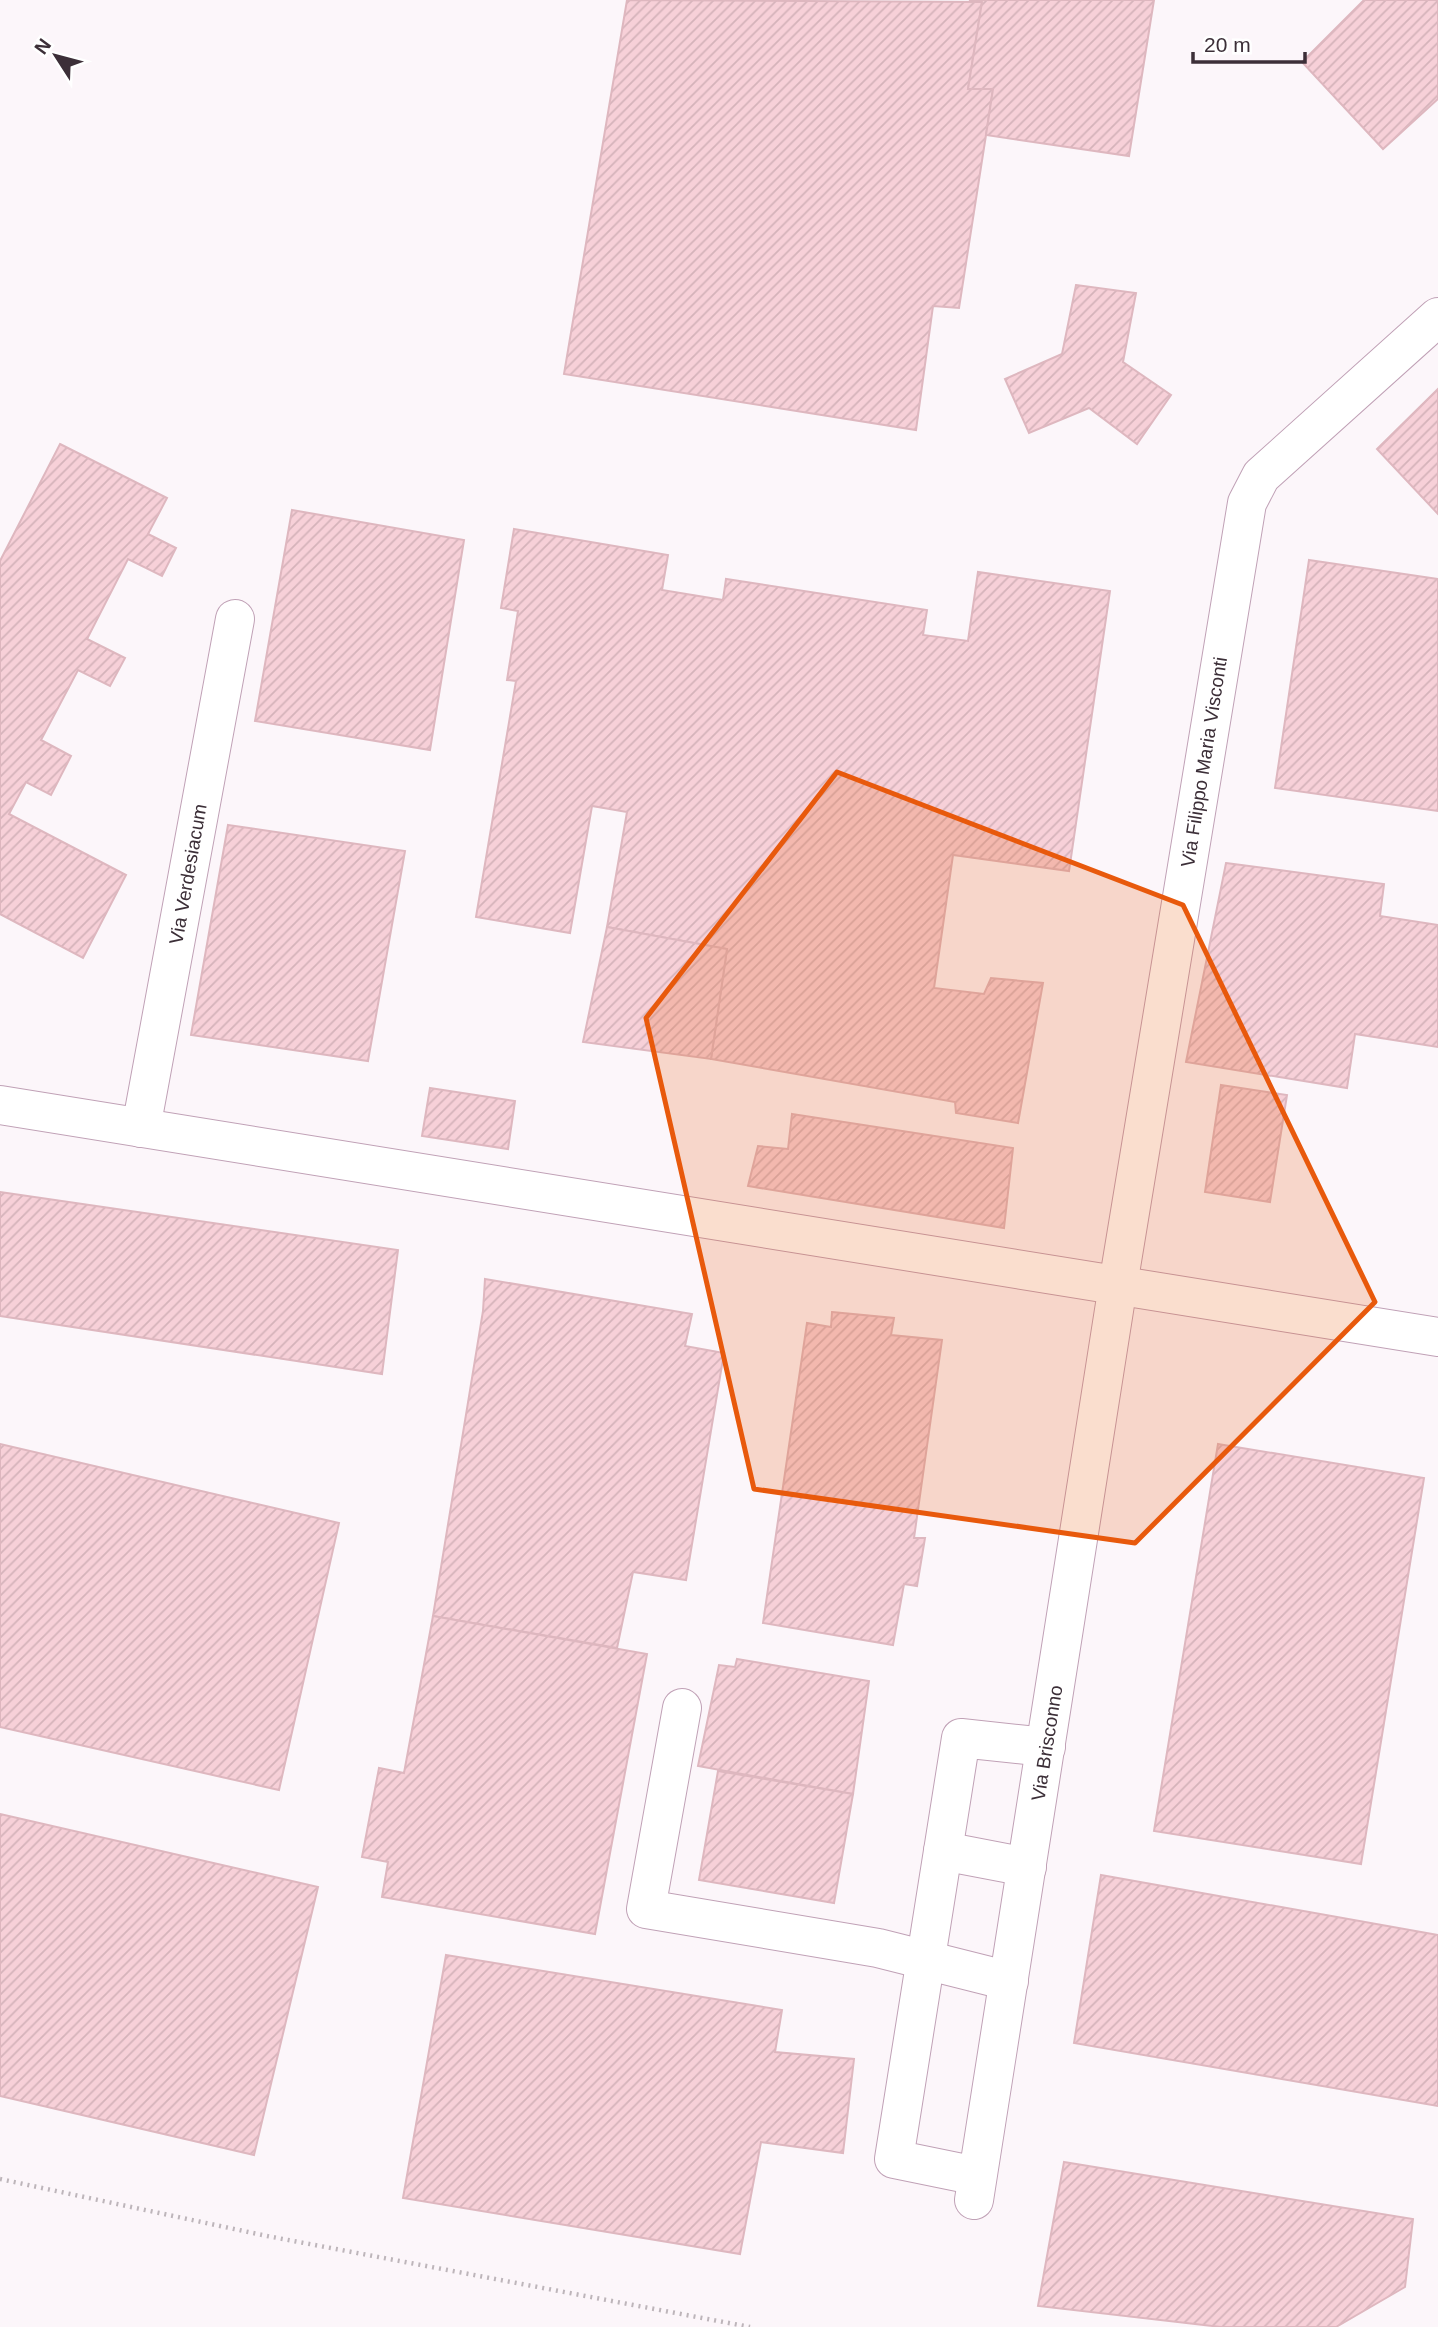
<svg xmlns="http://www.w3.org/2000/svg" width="1438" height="2327" font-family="Helvetica,sans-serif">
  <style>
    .building { fill: url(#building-hatch); stroke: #deb7bf; stroke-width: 2 }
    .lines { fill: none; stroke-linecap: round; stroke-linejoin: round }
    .minor-casing { stroke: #c0a1b6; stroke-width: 40 }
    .path { stroke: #bdb5ba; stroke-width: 4.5; stroke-dasharray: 2 5; stroke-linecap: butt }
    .minor { stroke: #fff; stroke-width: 38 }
    .marked { fill: #e8590c; fill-opacity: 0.2; stroke: #e8590c; stroke-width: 5; stroke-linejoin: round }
    .labels { text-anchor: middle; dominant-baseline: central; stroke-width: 7; stroke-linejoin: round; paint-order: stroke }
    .street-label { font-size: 19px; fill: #3c2f38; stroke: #fff }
  </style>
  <defs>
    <pattern id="building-hatch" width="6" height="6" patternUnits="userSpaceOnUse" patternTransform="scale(1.75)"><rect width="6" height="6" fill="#f7d0d8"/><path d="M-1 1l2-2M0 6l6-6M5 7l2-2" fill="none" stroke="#d5b3ba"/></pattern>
  </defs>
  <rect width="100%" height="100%" fill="#fcf6fa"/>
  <g class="building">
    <path d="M627,0L982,2L968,89H993L986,135L959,308L933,306L916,430L564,374Z"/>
    <path d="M969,0H1154L1129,156L986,135L993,89H968L982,2Z"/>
    <path d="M1364,0H1438V99L1383,149L1302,62Z"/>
    <path d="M1076,285L1136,293L1123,362L1171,395L1137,444L1089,408L1029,433L1005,379L1062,354Z"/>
    <path d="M1438,389V514L1377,449Z"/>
    <path d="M60,444L167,498L148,534L176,548L162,576L128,559L87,639L125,658L110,686L78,670L41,740L71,756L51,795L26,782L9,814L126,875L83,958L0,914V561Z"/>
    <path d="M292,510L464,540L430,750L255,721Z"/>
    <path d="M514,529L668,555L662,590L723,600L726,579L927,610L923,635L968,641L978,572L1110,591L1069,871L953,855L934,988L984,994L991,978L1043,983L1018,1123L956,1113L955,1102L711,1059L727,949L607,927L627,812L592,806L570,933L476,917L516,681L507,680L518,611L501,608Z"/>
    <path d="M1309,560L1438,579V811L1275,788Z"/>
    <path d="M228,825L405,851L368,1061L191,1035Z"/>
    <path d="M1226,863L1384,884L1380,916L1438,925V1047L1355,1034L1347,1088L1186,1062Z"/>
    <path d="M607,927L727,949L711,1059L583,1042Z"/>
    <path d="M1221,1085L1287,1095L1270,1202L1205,1192Z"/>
    <path d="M430,1088L515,1101L508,1149L422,1136Z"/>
    <path d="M792,1114L1013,1148L1004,1228L748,1186L758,1146L788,1149Z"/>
    <path d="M0,1192L398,1250L382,1374L0,1316Z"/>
    <path d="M485,1279L692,1314L685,1346L724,1353L686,1580L633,1572L617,1648L433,1616L483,1311Z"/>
    <path d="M832,1312L894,1318L891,1335L942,1340L914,1538H925L917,1586L904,1584L893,1645L763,1623L807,1323L831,1327Z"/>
    <path d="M0,1444L339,1523L279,1790L0,1727Z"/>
    <path d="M1218,1444L1424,1478L1361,1864L1154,1831Z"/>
    <path d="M433,1616L647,1654L595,1934L382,1897L388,1862L362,1857L379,1768L404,1773Z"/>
    <path d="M737,1659L869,1681L853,1794L698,1766L719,1665L735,1667Z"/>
    <path d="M718,1771L853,1794L834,1903L699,1880Z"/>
    <path d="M0,1814L318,1887L254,2155L0,2096Z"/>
    <path d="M1101,1875L1438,1935V2106L1074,2043Z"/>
    <path d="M446,1955L782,2010L775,2052L854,2059L843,2153L761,2142L740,2254L403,2198Z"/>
    <path d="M1064,2162L1413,2219L1405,2287L1336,2327H1221L1038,2306Z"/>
  </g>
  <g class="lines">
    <defs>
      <g id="minor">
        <path d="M0,1105L1438,1337"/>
        <path d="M141,1128L235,619"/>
        <path d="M682,1708L646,1909L878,1948L1009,1981"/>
        <path d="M943,1851L1027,1867"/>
        <path d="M977,2176L894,2159L961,1738L1046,1747"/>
        <path d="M974,2200L1118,1285L1247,503L1261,476L1438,317"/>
      </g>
    </defs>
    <use href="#minor" class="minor-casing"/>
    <path class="path" d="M0,2179L267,2236L750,2327"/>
    <use href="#minor" class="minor"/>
  </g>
  <path class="marked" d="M837,772L1183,905L1375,1302L1135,1543L754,1489L646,1018Z"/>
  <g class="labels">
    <g class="street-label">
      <text transform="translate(1204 762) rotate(-81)">Via Filippo Maria Visconti</text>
      <text transform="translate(188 874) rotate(-80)">Via Verdesiacum</text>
      <text transform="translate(1047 1743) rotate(-81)">Via Brisconno</text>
    </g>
  </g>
  <g transform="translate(56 56) rotate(306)" stroke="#ffffff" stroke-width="5" paint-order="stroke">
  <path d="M0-5L12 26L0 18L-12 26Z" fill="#3c2f38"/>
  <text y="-10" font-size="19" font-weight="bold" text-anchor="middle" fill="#3c2f38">N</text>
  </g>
  <path d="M1193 52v10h112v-10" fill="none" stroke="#3c2f38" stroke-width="3.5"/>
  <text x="1204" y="52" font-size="21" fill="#3c2f38" stroke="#ffffff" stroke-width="5" paint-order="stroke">20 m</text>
</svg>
